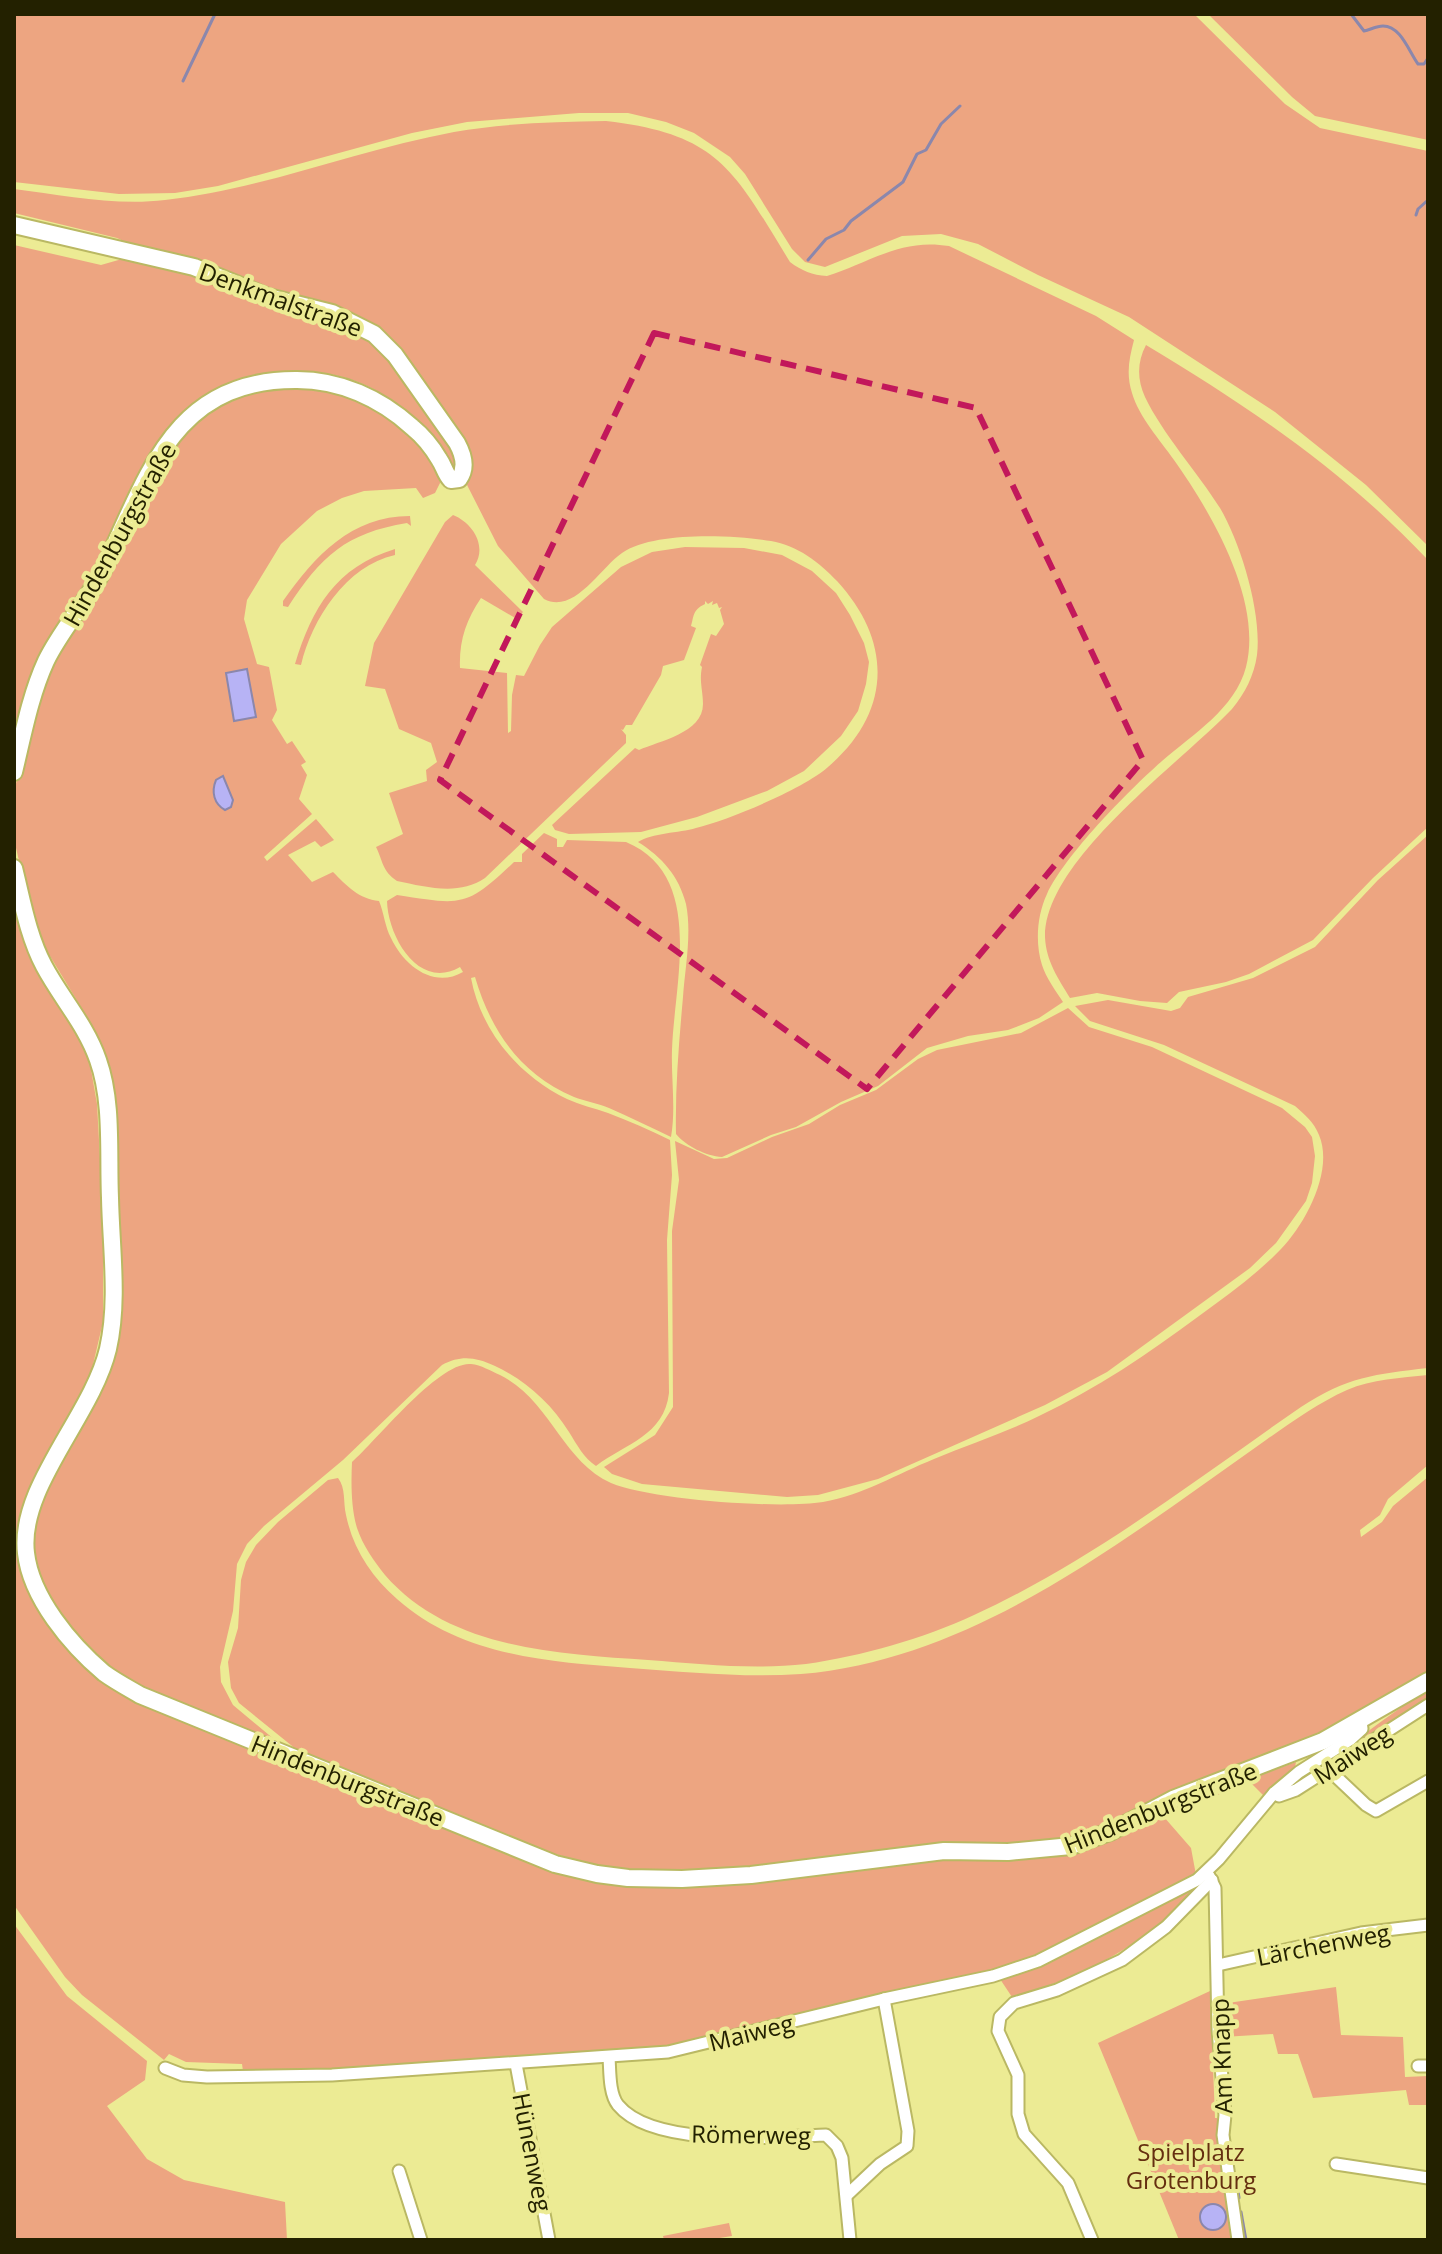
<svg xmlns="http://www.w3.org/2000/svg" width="1442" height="2254" font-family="'Open Sans',sans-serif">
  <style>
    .green { fill: #eda581 }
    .water { fill: #b7b3f5; stroke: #8b87ac; stroke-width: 2 }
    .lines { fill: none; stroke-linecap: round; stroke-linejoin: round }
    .stream { stroke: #8b87ac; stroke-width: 3 }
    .minor-casing { stroke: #bab863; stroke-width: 15 }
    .secondary-casing { stroke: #bab863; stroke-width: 20 }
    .minor { stroke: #fff; stroke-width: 11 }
    .secondary { stroke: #fff; stroke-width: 16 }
    .marked { fill: none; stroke: #c2185b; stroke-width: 6; stroke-dasharray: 16 10; stroke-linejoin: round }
    .labels { text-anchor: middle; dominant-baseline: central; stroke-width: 8; stroke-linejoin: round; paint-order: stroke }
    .street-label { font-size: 24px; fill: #232100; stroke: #eceb94 }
    .park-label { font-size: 24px; fill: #652f10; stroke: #eceb94 }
  </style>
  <rect width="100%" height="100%" fill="#eceb94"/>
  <g class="green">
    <path d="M14,14H1194L1285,104L1320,128L1428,151V546L1366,485L1275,412L1129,317L1038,275L978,244L941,234L902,236L825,267L805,262L792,249L745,174L730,157L694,133L666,122L628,113H579L467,122L412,133L218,186L175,193L119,194L14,182Z"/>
    <path d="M1208,14H1428V140L1315,116L1292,97Z"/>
    <path d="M606,121C720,134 734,171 790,262C802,271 812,275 827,276C871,262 901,238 949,246L1096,316L1134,340C1129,359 1126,374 1132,393C1139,417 1160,440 1174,460C1211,512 1263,601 1246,667C1235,709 1193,734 1162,761C1129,790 1065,855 1047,894C1037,915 1035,943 1042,965C1046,978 1056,991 1063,1002L1039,1018L1008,1030L968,1036L927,1048L878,1086L841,1102L796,1127L771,1135L722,1157C706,1156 686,1146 676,1134C675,1089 679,1042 683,997C685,968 692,934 686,904C679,876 662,857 638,842C652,833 679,833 696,828C729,820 803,789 828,767C892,712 893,642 837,581C820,563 797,545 771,541C733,535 654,531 622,553C600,568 574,615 544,599L498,546L465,481L468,468L401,354L318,304L134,246L117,238L14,213V189C63,195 115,206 165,200C264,189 357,150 454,132C504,123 555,122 606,121Z"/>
    <path d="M14,245L101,265L122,259L124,255L138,257L332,316L379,344L458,458L455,473C437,452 420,427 400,408C352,362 261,360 207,394C183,408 164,433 149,456C126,489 114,529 97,565C87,587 69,605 57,626C36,662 24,698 14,738Z"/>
    <path d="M1146,345C1252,409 1343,470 1428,560V827L1373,878L1313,940L1249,974L1226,982L1179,992L1167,1003L1140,1001L1097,993L1070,998C1058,978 1046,961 1045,937C1044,860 1182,762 1232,709C1245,693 1254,676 1257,655C1262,613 1241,544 1220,508C1198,473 1162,433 1145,397C1137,379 1137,362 1146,345Z"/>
    <path d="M291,388C353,388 418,421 441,481L435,493L423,498L416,488L364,491L342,498L317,511L281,544L247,600L244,619L257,664L269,667L277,710L272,720L287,744L292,741L306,762L301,765L307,775L299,799L312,814L264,857L267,861L316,819L334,840L321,847L315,841L288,855L312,882L333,872C347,886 359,899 379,901C384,913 385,927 391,938C404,966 434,989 463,972L460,967C419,991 388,937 387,901L397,895C462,905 466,908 514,862H522V854L544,833L557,839V847H563L567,840L626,842C706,875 674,983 672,1050C671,1078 676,1109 671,1137C650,1127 630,1117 609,1108C597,1103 585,1101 574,1097C520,1074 491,1031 475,977L471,978C481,1031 518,1075 567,1099C580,1105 594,1108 608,1113C629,1121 650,1130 670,1140L672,1175L667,1240L669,1393C664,1436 626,1443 596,1466C584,1458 577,1445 569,1432C551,1403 525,1380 495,1366C475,1357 461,1355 442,1365L343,1460L264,1526L247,1544L237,1564L233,1611L220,1667L221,1682L233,1705L281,1745L123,1679L89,1651L58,1612L35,1570L30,1534L47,1485L83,1425L101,1386L111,1350L102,1050L90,1022L42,943L27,896L14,839V791L38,703L51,666L142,495L182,436L197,419L218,405L241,395Z"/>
    <path d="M453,515C473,523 487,546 475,565L523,612L517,619L481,598C466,620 459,641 460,668L507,673L508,733L511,731L512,695L516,675L524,676L540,645L552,627L621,567L652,552L685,547L744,548L782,555L812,571L836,593L850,615L864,643L869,662L866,684L858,711L841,736L804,771L767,791L697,817L641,832L569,834L555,830L552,825L635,748L639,750C659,741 703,733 703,704C703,690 699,682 702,667L700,665L711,634L716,636L724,624L720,610L722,607L719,608L717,603L712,605L713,601L708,604L705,601V604C692,610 694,617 691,626L696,628L684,660L663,666L661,675L632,725H626L623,730L621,729L626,735V743L485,878C459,896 426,887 397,881C382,871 383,861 376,847L403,834L389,793L427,781L426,770L437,762L431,743L399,729L385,689L365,686L374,643L445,522Z"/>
    <path d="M410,516L411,526L407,523C346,533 321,556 288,607L283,606V601C315,556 351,516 410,516Z"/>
    <path d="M395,549V555C346,566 312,619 301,665L295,664C312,608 336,567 395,549Z"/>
    <path d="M1428,835V1368C1375,1374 1347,1377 1301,1407C1195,1480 1092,1561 974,1615C922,1639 862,1656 806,1664C753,1670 701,1664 648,1660C558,1654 449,1649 385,1575C374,1561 363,1546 357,1528C351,1508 351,1483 352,1462C376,1441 439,1361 471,1364C481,1365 491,1371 500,1375C551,1401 562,1461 611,1483C652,1500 779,1509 823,1502C863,1495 897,1474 934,1459C969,1444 1005,1433 1039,1416C1096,1389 1148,1354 1199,1316C1228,1295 1257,1274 1281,1249C1306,1223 1334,1170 1319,1135C1314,1122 1305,1115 1295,1106L1164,1045L1090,1021L1075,1006L1108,1000L1171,1011L1180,1008L1188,997L1253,978L1315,947L1378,880Z"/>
    <path d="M14,891L88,1052L97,1104L103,1212V1322L92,1369L71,1415L20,1512L19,1541L80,1658L303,1766L554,1871L751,1882L943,1859H1008L1072,1853L1195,1799L1296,1762L1295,1767L1264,1796L1250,1782L1164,1817L1191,1848L1196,1875L1037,1957L994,1970L883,1993L668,2046L291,2071H243L242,2064L186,2062L169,2054L164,2060L82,1995L65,1977L14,1905Z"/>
    <path d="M1068,1008L1089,1027L1152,1047L1282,1108L1305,1127L1312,1137L1315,1156L1312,1183L1306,1201L1276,1243L1250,1268L1107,1372L1045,1405L878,1479L818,1495L787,1497L642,1484L612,1474L604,1467L655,1435L673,1407L672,1231L679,1180L675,1141L714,1159L727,1158L772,1137L809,1124L840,1105L876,1090L918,1059L937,1050L1021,1033Z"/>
    <path d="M1428,1375V1465L1388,1499L1380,1515L1360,1530L1361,1537L1382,1522L1393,1506L1428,1477V1674L1359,1716L1070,1839L1009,1844H944L752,1868L630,1870L601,1867L527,1846L302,1754L239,1703L231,1688L228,1662L238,1628L241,1580L246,1562L256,1545L278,1522L328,1480L338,1478C346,1488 343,1502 346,1515C353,1549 371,1576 397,1599C461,1656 549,1662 630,1668C687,1672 744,1678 801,1674C941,1662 1061,1584 1173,1506C1204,1484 1235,1462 1266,1440C1292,1422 1318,1403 1347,1390C1372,1379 1401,1378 1428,1375Z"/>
    <path d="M1428,1690V1701L1309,1779L1307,1776C1348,1748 1385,1716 1428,1690Z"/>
    <path d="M1201,1885C1146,1944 1089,1975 1012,1997L1000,1979Z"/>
    <path d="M14,1924L67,1996L147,2061L145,2080L107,2106L147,2159L184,2180L285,2202L287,2240H14Z"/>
    <path d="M1336,1987L1341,2035L1403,2037L1405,2077L1428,2076V2105H1409L1406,2090L1313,2098L1298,2054H1278L1273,2034L1223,2037L1221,2004Z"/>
    <path d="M1210,1991L1215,2118H1217L1235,2240H1179L1098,2043Z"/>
    <path d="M729,2223L732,2236L707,2240H664L663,2236Z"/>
  </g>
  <g class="water">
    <path d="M247,669L256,717L234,721L226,673Z"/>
    <path d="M223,776L233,800L231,807L225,810C214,804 211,792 216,780Z"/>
    <circle cx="1213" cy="2217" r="13"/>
  </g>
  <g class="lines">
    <g class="stream">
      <path d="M1351,14L1364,31C1370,30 1376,26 1383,26C1401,26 1409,52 1418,64H1424L1428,58"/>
      <path d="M183,81L215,14"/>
      <path d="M1416,215L1418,209L1428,200"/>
      <path d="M808,260L826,239L844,230L851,221L903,182L917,154L926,150L941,124L960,106"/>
      <path d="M1237,2179L1239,2198"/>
      <path d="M1241,2212L1246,2240"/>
    </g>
    <defs>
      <g id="minor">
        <path d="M1329,1770L1366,1805L1376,1811L1428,1781"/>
        <path d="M1274,1793L1279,1796L1296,1790L1428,1705"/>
        <path d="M1209,1876L1215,1888L1218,2029L1225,2115L1223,2135L1238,2240"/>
        <path d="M1218,1965L1361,1933L1428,1925"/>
        <path d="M609,2057C610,2071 609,2094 618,2105C653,2148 776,2137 826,2135L837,2146L842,2158L850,2240"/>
        <path d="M516,2064L549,2240"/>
        <path d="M1418,2066H1428"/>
        <path d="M165,2068L183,2075L207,2077L332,2075L668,2052L884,1999L993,1976L1038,1961L1197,1880L1219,1859L1274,1793L1299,1772L1351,1739L1362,1729L1361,1721"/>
        <path d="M1336,2164L1428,2178"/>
        <path d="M399,2171L421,2240"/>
        <path d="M847,2195L880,2164L907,2146L908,2131L884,1999"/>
        <path d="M1092,2240L1068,2183L1024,2134L1018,2114V2075L998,2031L1000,2017L1014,2003L1057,1990L1122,1960L1166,1927L1212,1880"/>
      </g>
      <g id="secondary">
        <path d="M14,225L194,267L268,297L332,313L374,334L395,355L457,443C463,454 467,468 459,479L451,480C445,474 444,466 439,459C432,447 423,436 412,427C380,398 340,380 297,380C173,379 148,476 104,568C88,601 62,628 46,661C30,696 23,735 14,772"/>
        <path d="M14,868C22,900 28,936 44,966C61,998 86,1025 98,1060C113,1102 108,1153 110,1198C111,1247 119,1301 108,1349C92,1416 18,1487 26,1553C31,1598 71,1645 104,1673C115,1681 128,1688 140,1695L555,1864L597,1874L628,1878L682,1879L751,1875L944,1851L1008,1852L1071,1846L1112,1831L1173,1799L1323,1741L1428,1681"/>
      </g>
    </defs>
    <use href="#minor" class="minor-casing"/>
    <use href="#secondary" class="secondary-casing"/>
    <use href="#minor" class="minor"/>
    <use href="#secondary" class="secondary"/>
  </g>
  <path class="marked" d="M654,333L976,408L1143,760L867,1089L440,780Z"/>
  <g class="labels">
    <g class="street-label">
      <text transform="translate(281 299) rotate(20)">Denkmalstraße</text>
      <text transform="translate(119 534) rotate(-61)">Hindenburgstraße</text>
      <text transform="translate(1352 1754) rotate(-33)">Maiweg</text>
      <text transform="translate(348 1780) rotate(22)">Hindenburgstraße</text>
      <text transform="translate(1160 1807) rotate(-22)">Hindenburgstraße</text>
      <text transform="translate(1323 1944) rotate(-11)">Lärchenweg</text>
      <text transform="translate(751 2032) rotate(-14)">Maiweg</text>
      <text transform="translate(1221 2056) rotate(-92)">Am Knapp</text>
      <text transform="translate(751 2134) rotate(1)">Römerweg</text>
      <text transform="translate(533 2152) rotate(79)">Hünenweg</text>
    </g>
    <g class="park-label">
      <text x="1191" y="2151">Spielplatz<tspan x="1191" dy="28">Grotenburg</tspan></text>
    </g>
  </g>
  <rect width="1442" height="2254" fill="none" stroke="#232100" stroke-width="32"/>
</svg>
